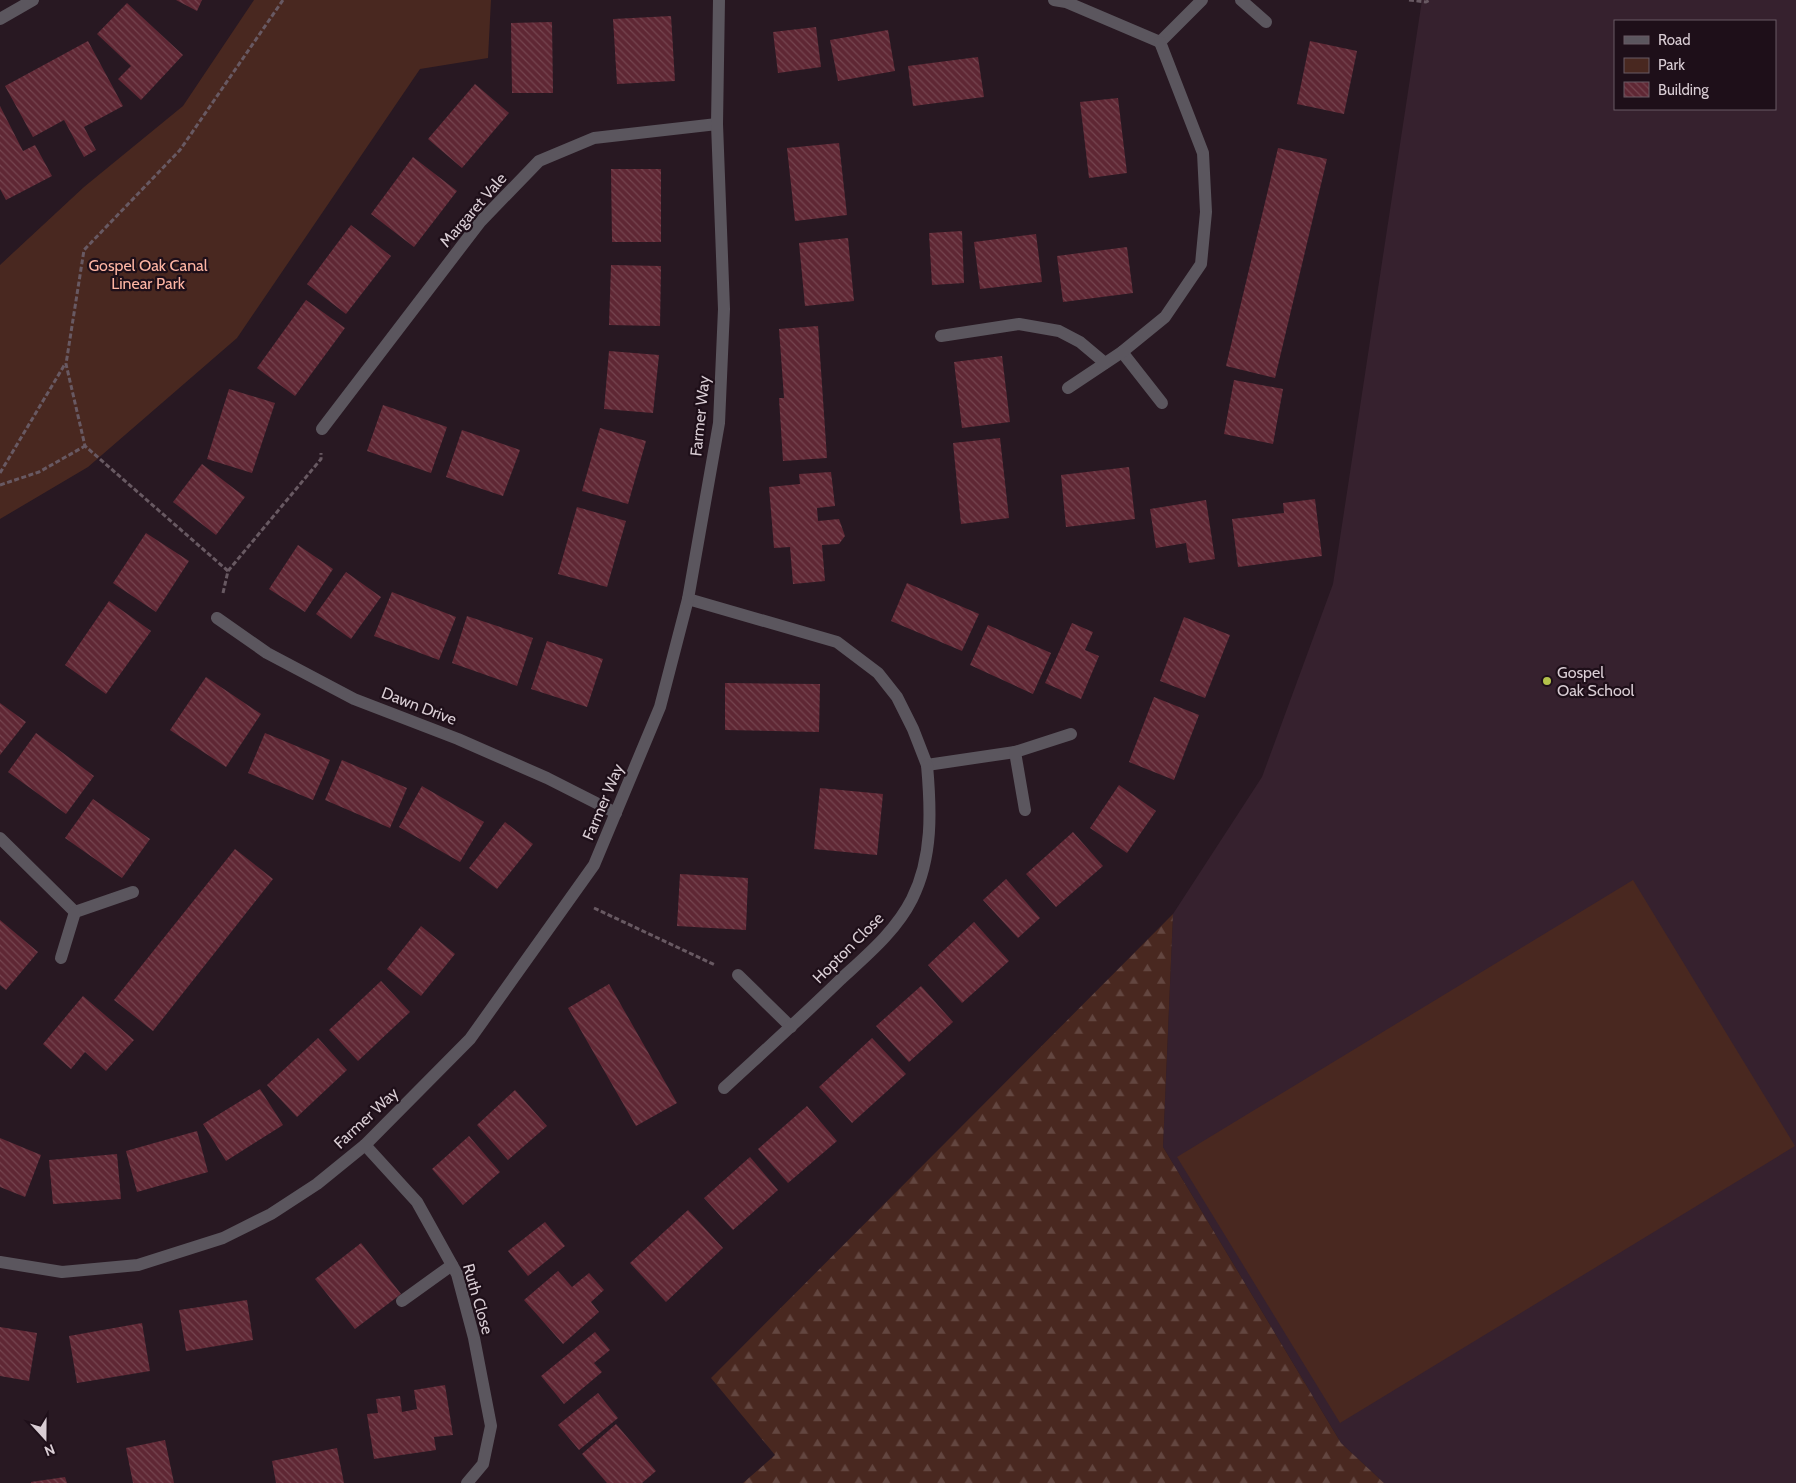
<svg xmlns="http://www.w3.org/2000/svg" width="1796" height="1483" font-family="Cabin,sans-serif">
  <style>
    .built { fill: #36212e; fill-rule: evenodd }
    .forest { fill: url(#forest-firs) }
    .green { fill: #492820 }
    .building { fill: url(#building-back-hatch) }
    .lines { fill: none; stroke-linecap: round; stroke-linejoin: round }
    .path { stroke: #685962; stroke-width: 3; stroke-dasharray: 5 2.5; stroke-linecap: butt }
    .service { stroke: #5b565e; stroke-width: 12 }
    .minor { stroke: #5b565e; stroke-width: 12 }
    .poi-dot { fill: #b3c24b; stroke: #1e0f19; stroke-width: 2 }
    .labels { text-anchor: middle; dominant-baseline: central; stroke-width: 4.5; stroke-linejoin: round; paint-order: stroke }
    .street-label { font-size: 16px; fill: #d9cdd4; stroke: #1e0f19 }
    .park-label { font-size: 16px; fill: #feb5a3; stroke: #1e0f19 }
    .poi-label { font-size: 16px; fill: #d9cdd4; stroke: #1e0f19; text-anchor: start }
  </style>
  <defs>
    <pattern id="forest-firs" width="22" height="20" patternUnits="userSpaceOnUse" patternTransform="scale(1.25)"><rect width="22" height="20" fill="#492820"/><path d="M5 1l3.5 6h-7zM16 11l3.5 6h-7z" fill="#634640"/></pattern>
    <pattern id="building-back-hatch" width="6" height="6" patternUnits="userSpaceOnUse" patternTransform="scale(1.25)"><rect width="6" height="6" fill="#5f2734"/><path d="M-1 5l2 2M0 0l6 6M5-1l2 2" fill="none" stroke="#754550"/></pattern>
  </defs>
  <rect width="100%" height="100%" fill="#281822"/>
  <path class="built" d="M1422,0H1796V1483H1384L1341,1443L1163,1147L1173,914L1262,777L1333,584ZM1615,21H1775V109H1615Z"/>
  <path class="forest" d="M1173,914L1163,1147L1341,1443L1384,1483H743L775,1455L711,1378Z"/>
  <g class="green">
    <path d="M254,0H491L488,58L420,69L237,338L88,467L0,519V265L84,187L183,106Z"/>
    <path d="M1633,880L1795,1146L1340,1423L1177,1157Z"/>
  </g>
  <g class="building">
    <path d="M176,0H202L197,11Z"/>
    <path d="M127,3L183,55L141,100L118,79L131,66L97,34Z"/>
    <path d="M671,16L675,81L617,84L613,19Z"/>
    <path d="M552,22L553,93H512L511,23Z"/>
    <path d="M816,27L821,67L778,73L773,32Z"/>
    <path d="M888,30L895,71L838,81L830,40Z"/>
    <path d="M88,41L123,106L84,127L96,150L84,157L64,120L33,137L5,86Z"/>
    <path d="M1310,41L1357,51L1344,114L1297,104Z"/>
    <path d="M978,57L984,97L913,106L908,66Z"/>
    <path d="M475,84L509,113L462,168L428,139Z"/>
    <path d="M1118,98L1127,173L1089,178L1080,102Z"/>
    <path d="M0,106L23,151L35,145L52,176L6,200L0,189Z"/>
    <path d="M839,143L847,215L795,221L787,148Z"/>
    <path d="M1278,148L1327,159L1275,378L1226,366Z"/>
    <path d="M413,157L457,191L414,247L371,214Z"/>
    <path d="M611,169H661V242H612Z"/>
    <path d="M351,225L391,256L346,314L307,284Z"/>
    <path d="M962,231L964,283L932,285L929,233Z"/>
    <path d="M1036,234L1042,282L980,289L974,242Z"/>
    <path d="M848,238L854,301L805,306L799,243Z"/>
    <path d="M1127,247L1133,293L1063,302L1057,256Z"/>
    <path d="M611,265L661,266L660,326L609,325Z"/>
    <path d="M306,300L345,328L295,396L257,368Z"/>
    <path d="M818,326L827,458L783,461L779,398H784L779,329Z"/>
    <path d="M609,351L659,355L653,413L604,409Z"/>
    <path d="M1002,356L1010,422L962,428L954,362Z"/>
    <path d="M1234,380L1283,389L1273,444L1224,434Z"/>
    <path d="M229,389L275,403L252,473L207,459Z"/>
    <path d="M383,405L447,427L431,473L367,451Z"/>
    <path d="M600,428L646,441L628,504L582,491Z"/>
    <path d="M462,430L520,450L503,496L446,477Z"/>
    <path d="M1000,438L1009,518L961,524L953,443Z"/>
    <path d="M202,464L245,497L216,535L173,502Z"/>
    <path d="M1129,467L1135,519L1066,527L1061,475Z"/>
    <path d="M831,472L835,506L817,508L818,521L839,519L845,536L839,544L822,545L825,581L793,584L790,547L774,548L769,487L800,484L799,474Z"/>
    <path d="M1315,499L1322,556L1238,567L1232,519L1284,513L1283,503Z"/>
    <path d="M1206,500L1215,559L1189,563L1186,543L1156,548L1150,509Z"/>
    <path d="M577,507L626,521L607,587L558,574Z"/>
    <path d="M146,533L189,561L156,612L113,583Z"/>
    <path d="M298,545L333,569L305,612L269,589Z"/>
    <path d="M346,572L381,597L351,639L316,614Z"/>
    <path d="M907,583L979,614L962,651L891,621Z"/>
    <path d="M392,592L456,617L439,660L374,636Z"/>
    <path d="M109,601L151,631L106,694L65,665Z"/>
    <path d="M467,616L533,638L517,686L452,663Z"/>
    <path d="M1184,617L1230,635L1205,698L1160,681Z"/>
    <path d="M1072,623L1093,632L1085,650L1099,656L1081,699L1045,683Z"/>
    <path d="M988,625L1051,653L1033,694L970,665Z"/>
    <path d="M547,641L603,659L587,707L531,689Z"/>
    <path d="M206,677L261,714L226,767L170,730Z"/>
    <path d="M725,683L820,684L819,732L725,730Z"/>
    <path d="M1154,697L1199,715L1174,780L1129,762Z"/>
    <path d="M0,703L26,722L0,755Z"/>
    <path d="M36,733L94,776L66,814L8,772Z"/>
    <path d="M265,733L330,760L313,800L248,773Z"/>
    <path d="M342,760L407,788L390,828L325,800Z"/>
    <path d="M1119,785L1156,811L1127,853L1090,828Z"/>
    <path d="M422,786L484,822L460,862L399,827Z"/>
    <path d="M820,788L883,794L877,855L814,849Z"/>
    <path d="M93,799L150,839L122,878L65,838Z"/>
    <path d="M505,822L533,844L497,889L469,868Z"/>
    <path d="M1073,832L1103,866L1056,907L1026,874Z"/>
    <path d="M235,849L273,879L153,1031L114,1000Z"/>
    <path d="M680,874L748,878L746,930L677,926Z"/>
    <path d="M1006,879L1040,918L1018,938L983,900Z"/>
    <path d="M0,920L38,952L6,990L0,985Z"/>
    <path d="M974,922L1009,961L962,1003L928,965Z"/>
    <path d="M421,926L455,954L421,996L387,969Z"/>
    <path d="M381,981L410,1012L358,1061L329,1030Z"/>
    <path d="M609,984L677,1103L636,1126L568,1008Z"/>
    <path d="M921,986L953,1022L909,1062L876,1026Z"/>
    <path d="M83,996L134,1040L106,1071L85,1052L71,1069L43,1044Z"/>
    <path d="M318,1038L347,1070L297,1117L267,1085Z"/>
    <path d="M872,1038L906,1074L852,1123L819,1087Z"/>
    <path d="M260,1089L283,1125L226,1161L203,1124Z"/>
    <path d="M515,1090L547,1126L508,1160L477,1125Z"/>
    <path d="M807,1106L837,1141L788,1183L758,1149Z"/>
    <path d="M197,1131L208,1172L137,1192L126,1151Z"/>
    <path d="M469,1136L500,1172L463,1205L432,1169Z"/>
    <path d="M0,1138L41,1155L25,1197L0,1187Z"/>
    <path d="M117,1154L121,1199L53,1204L49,1160Z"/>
    <path d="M750,1157L778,1190L733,1230L704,1198Z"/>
    <path d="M688,1210L723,1248L666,1302L630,1263Z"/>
    <path d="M545,1222L565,1246L528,1276L508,1251Z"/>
    <path d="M361,1243L401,1294L355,1329L315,1279Z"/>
    <path d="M558,1271L572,1287L589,1273L604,1290L591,1302L599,1312L563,1344L524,1300Z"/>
    <path d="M247,1300L253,1340L186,1351L179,1310Z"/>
    <path d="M142,1323L150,1371L77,1383L69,1336Z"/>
    <path d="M0,1327L37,1333L29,1381L0,1376Z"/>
    <path d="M595,1332L610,1350L594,1363L602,1372L564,1404L541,1376Z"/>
    <path d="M445,1385L453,1435L434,1437L436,1450L374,1459L367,1414L378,1413L376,1399L400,1396L402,1412L417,1409L414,1390Z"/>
    <path d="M598,1393L618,1418L579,1450L558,1425Z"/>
    <path d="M616,1424L656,1471L642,1483H607L582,1454Z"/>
    <path d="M165,1440L174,1483H133L126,1448Z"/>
    <path d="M337,1448L344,1483H276L272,1461Z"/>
    <path d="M65,1477L67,1483H31V1482Z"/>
  </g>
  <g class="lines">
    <g class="path">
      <path d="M1409,0L1426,2L1430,0"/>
      <path d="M0,473L65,364"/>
      <path d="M0,485L39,472L85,446"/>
      <path d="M228,571L85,446L66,364L84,250L180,150L283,0"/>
      <path d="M223,593L228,571L321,459V453"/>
      <path d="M594,908L715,965"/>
    </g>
    <path class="service" d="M402,1301L452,1265"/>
    <g class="minor">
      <path d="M1054,0L1066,2L1160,42L1202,0"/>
      <path d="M1241,0L1266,22"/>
      <path d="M0,19L33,0"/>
      <path d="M941,336L1019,324L1059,331L1080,342L1105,363"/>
      <path d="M1122,352L1162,403"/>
      <path d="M1068,388L1122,352L1165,317L1201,264L1206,212L1203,153L1160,42"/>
      <path d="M322,429L480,222L539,161L594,138L717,124"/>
      <path d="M688,599L837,642L878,673L897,697L913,729L927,765L1015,752L1071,734"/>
      <path d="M217,618L267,653L354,699L458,739L547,778L616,813"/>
      <path d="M1015,752L1025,810"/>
      <path d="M0,838L75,912L133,892"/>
      <path d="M61,958L75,912"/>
      <path d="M738,975L791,1027"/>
      <path d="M724,1088C763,1052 803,1016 841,979C867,955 896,931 912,899C933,857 931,810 927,765"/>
      <path d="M365,1145L417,1202L457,1274L474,1338L491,1426L483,1464L467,1483"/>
      <path d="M0,1262L62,1272L138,1265L223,1238L271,1214L317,1184L365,1145L470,1039L594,865L660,707L688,599L719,423L724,309L717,124L719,0"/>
    </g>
  </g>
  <circle class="poi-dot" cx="1547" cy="681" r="5"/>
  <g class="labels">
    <g class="street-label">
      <text transform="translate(473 210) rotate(-49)">Margaret Vale</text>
      <text transform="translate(700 416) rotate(-84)">Farmer Way</text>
      <text transform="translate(419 706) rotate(21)">Dawn Drive</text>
      <text transform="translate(603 802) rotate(-67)">Farmer Way</text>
      <text transform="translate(848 948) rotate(-45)">Hopton Close</text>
      <text transform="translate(366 1118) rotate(-43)">Farmer Way</text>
      <text transform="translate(478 1299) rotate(74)">Ruth Close</text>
    </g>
    <g class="park-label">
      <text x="148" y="265">Gospel Oak Canal<tspan x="148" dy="18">Linear Park</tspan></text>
    </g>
    <g class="poi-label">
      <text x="1557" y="672">Gospel<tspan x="1557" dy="18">Oak School</tspan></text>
    </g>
  </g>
  <rect x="1614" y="20" width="162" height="90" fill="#1e0f19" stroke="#695b64"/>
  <rect x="1624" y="36" width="25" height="8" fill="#5b565e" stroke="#695b64"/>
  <text x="1658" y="45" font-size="15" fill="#d9cdd4">Road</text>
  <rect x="1624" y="58" width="25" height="15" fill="#492820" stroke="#695b64"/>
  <text x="1658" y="70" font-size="15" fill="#d9cdd4">Park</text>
  <rect x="1624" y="82" width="25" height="15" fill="url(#building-back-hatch)" stroke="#695b64"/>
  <text x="1658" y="95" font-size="15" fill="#d9cdd4">Building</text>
  <g transform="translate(45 1438) rotate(159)" stroke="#1e0f19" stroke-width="4" paint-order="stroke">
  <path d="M0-4L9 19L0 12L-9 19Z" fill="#d9cdd4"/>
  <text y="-8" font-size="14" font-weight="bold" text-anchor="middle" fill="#d9cdd4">N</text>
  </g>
</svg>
